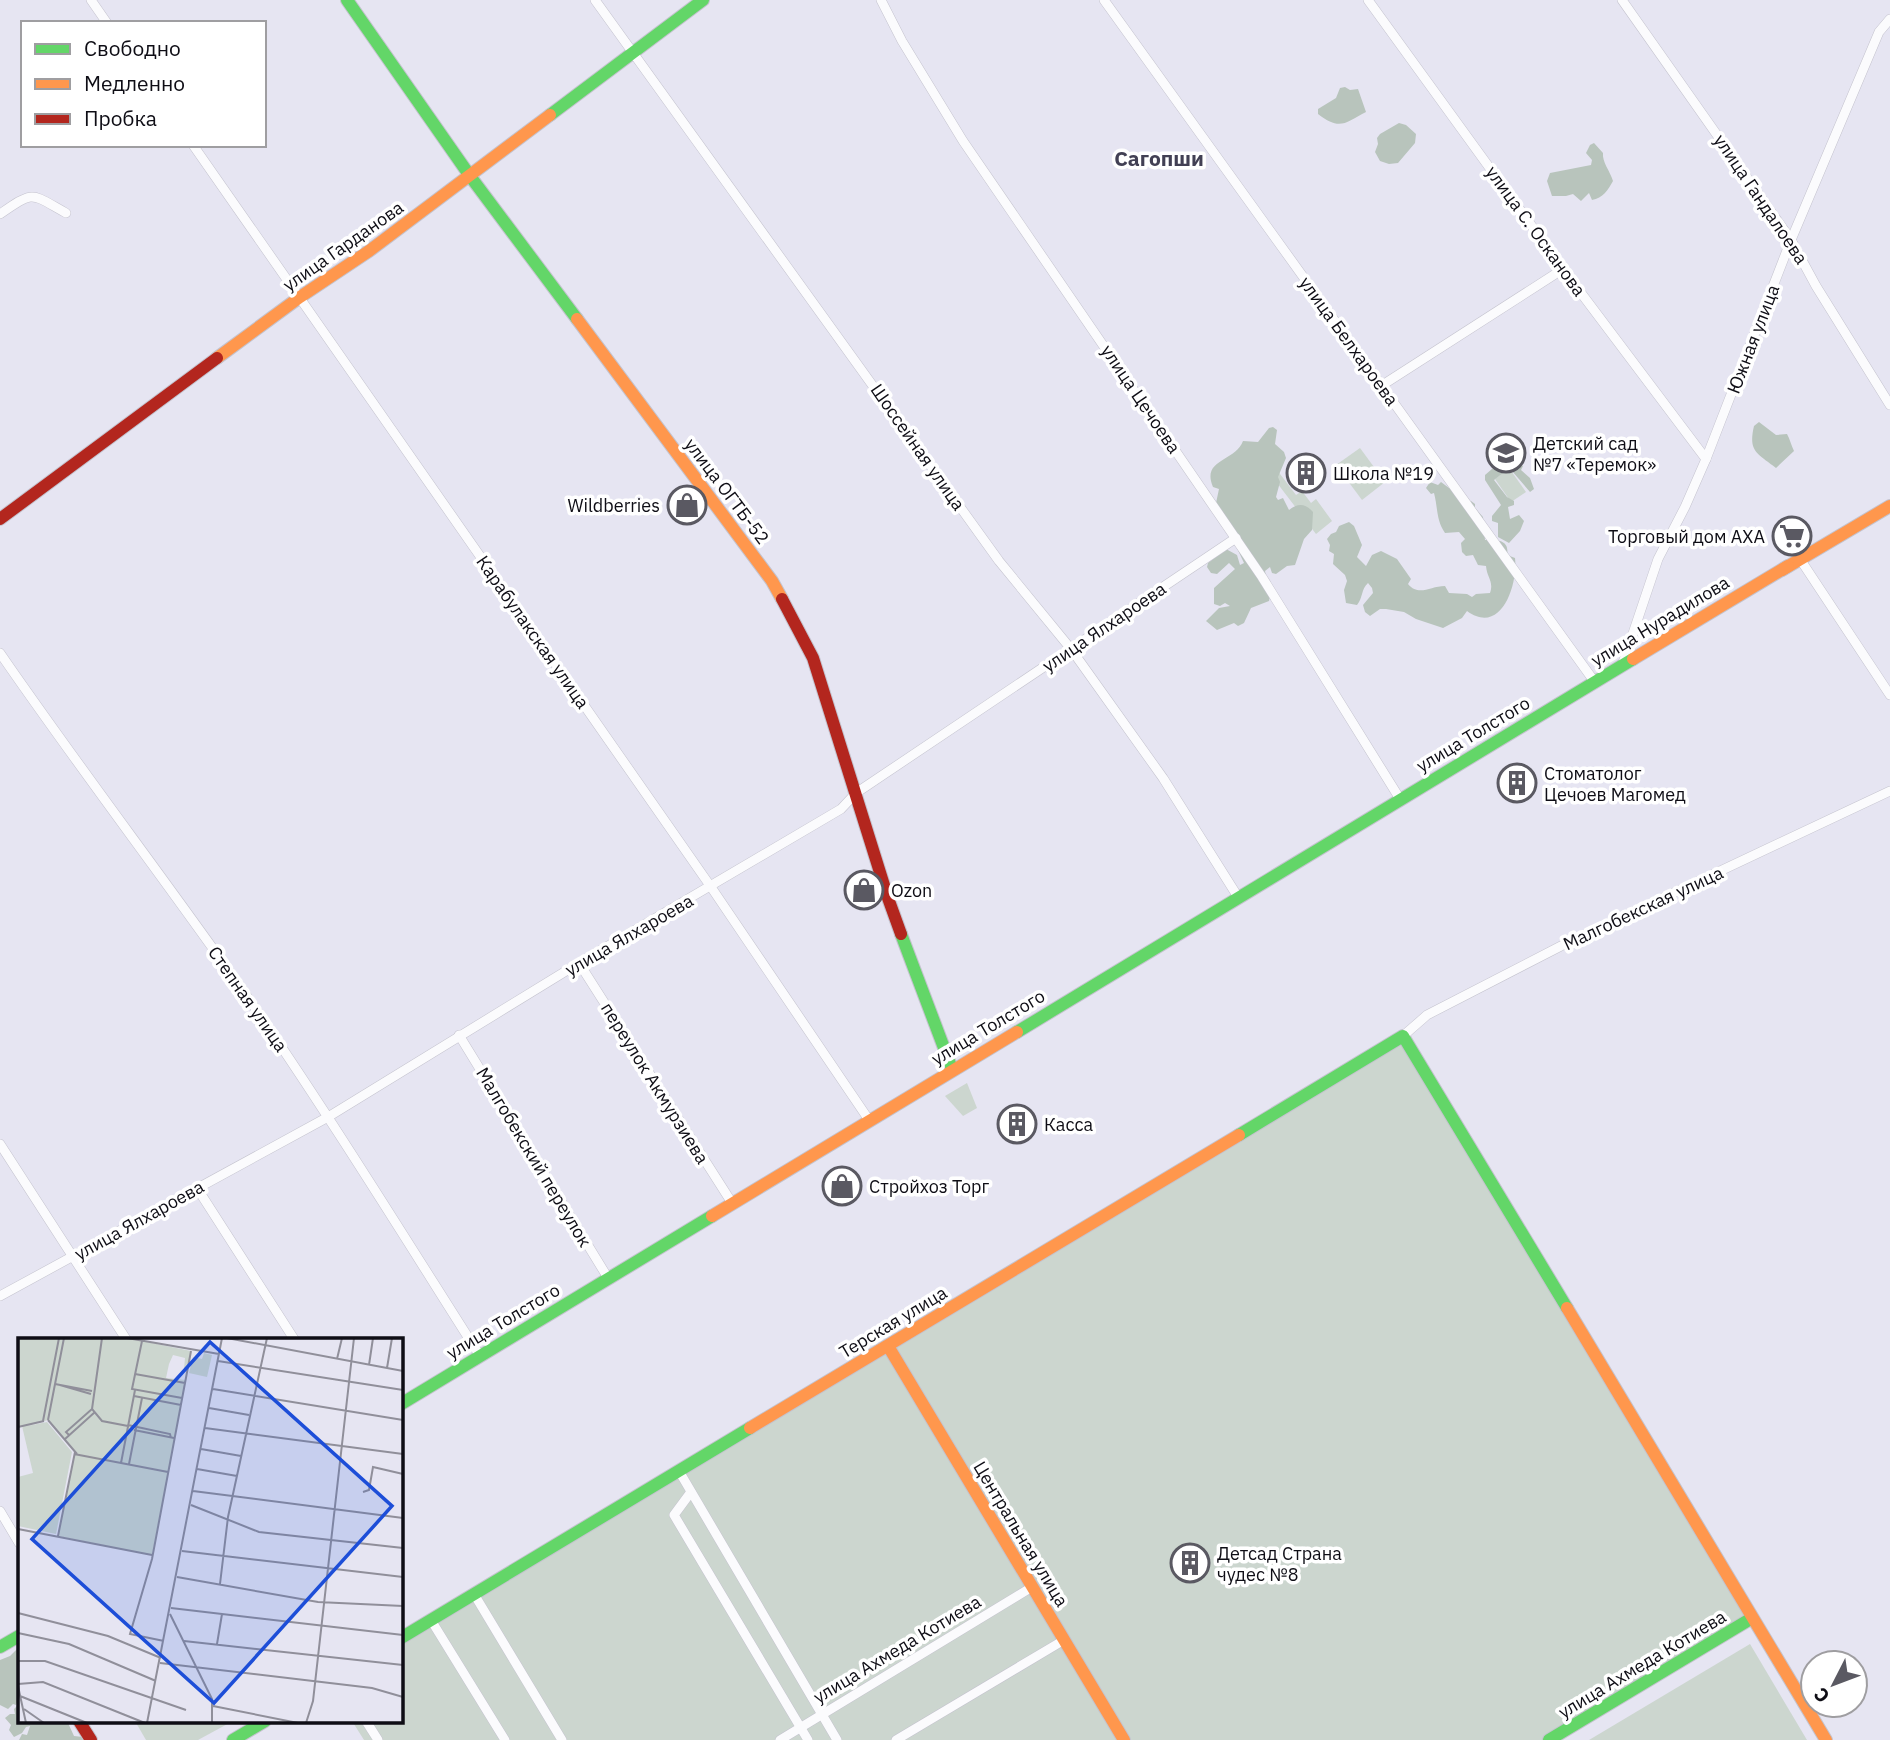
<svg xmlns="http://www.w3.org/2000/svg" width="1890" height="1740" font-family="'IBM Plex Sans',sans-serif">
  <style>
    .green { fill: #ccd6cf }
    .forest { fill: #b8c4bc }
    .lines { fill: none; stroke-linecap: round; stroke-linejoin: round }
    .street-casing { stroke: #c4c3ce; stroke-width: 10 }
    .fast-casing { stroke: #c4c3ce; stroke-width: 14 }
    .slow-casing { stroke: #c4c3ce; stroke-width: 14 }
    .jam-casing { stroke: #c4c3ce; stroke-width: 14 }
    .street { stroke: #fbfbfd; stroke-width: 9 }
    .fast { stroke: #63d668; stroke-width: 12 }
    .slow { stroke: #ff974d; stroke-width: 12 }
    .jam { stroke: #b3261e; stroke-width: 12 }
    .labels { text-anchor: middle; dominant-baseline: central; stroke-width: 7; stroke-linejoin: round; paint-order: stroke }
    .street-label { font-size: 18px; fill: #0e0d15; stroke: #fff }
    .poi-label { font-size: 18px; fill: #0e0d15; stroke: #fff; text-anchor: start }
    .quarter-label { font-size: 21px; font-weight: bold; fill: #424054; stroke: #fff }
    .inset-road { fill: none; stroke: #908f9a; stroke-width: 2 }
    .view { fill: #1d4ed8; fill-opacity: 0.15; stroke: #1d4ed8; stroke-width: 3.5 }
    .inset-edge { fill: none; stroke: #0e0d15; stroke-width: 3.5 }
  </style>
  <rect width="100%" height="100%" fill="#e6e5f2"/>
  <g class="green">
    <path d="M1360,448L1385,482L1362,500L1336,465Z"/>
    <path d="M1509,468L1526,492L1511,502L1495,479Z"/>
    <path d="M1277,470L1296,495L1302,491L1311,503L1316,499L1332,521L1316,534L1271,475Z"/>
    <path d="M1403,1036L1752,1618L1549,1740H364L352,1721H401V1638Z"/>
    <path d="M967,1083L977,1108L963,1116L945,1096Z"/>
    <path d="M1750,1644L1807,1740H1589Z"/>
    <path d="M135,1721H233L198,1740H146Z"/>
  </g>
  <g class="forest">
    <path d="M1345,87L1350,90L1358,89L1366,112C1345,123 1340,131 1318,114V109L1336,98L1340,88Z"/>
    <path d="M1399,123L1406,125L1416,134L1415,143L1398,163L1389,164L1380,161L1375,152L1378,144L1377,138L1380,134Z"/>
    <path d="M1594,143L1603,153C1602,162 1610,171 1613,181C1608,190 1603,198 1592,200L1589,193L1581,201L1573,194L1566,196H1552L1547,181L1550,173L1591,165L1592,160L1586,153L1590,145Z"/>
    <path d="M1759,422L1776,435L1787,434C1790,439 1791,445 1794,451L1776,468C1757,453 1748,452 1754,426Z"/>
    <path d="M1273,427L1277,430L1275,444L1284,452L1286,458L1278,477L1280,482L1276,497L1278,500L1283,498L1289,510C1298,503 1305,503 1313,512L1312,530L1304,539L1295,565L1287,566L1276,574L1272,573L1270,567L1265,571L1270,596L1269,601L1251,608L1244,623L1238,626L1234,623L1217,630L1206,621L1219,608L1230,606L1225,603L1220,606L1214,604V588L1235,569L1229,563L1217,574L1211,573L1207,567L1208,563L1226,549L1237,555L1240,565L1244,563L1216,503L1219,489L1213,487C1201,459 1235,462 1243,441L1258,442L1269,428Z"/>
    <path d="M1507,456L1523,466L1521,470L1530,478L1534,489L1530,492L1512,471L1508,469L1494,480L1507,497L1514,501V505L1508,507L1510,519L1519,515L1524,521L1520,531L1509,543L1498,537V523L1492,521V516L1501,505L1485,480V475Z"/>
    <path d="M1430,482L1438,485L1441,482L1449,488L1457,487L1468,504L1471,501L1475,504V508L1483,517L1485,540C1496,540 1510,539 1507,555L1515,558C1518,585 1501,636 1467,611L1462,618L1443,628L1416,619L1404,612L1386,609H1380L1370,616L1365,612L1363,605L1373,593L1372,588L1368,583C1361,589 1363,598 1357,605L1346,603L1344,590L1347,581L1345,575L1333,564L1334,554L1329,551L1330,545L1327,539L1331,534L1336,532L1339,526L1349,522L1354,526L1362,545L1357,557L1366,566L1372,555L1381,551L1397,559L1411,579L1408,584C1419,597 1430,586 1445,586L1449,593L1467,594L1472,597L1476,594L1490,593C1494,581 1487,578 1486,566L1478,565L1473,555L1466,556L1462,552L1461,543L1465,539L1459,532L1445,533C1436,520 1438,508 1434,493L1431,494L1426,488Z"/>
    <path d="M19,1647V1698L16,1705L13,1704L8,1709L0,1705V1660L10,1656Z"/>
    <path d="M19,1704V1721H60L63,1724L68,1723L74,1736L83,1737L85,1740H19L22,1734L27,1735L30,1726L26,1727L22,1733L14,1737L9,1730L11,1725L5,1718L10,1714H15L14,1709Z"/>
  </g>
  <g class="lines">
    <defs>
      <g id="street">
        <path d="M91,0L107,23"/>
        <path d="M595,0L999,561L1071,649L1163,778L1238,897"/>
        <path d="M881,0L902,41L963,141L1262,577L1400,799"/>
        <path d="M1104,0L1594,681"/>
        <path d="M1368,0L1563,269L1706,459"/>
        <path d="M1622,0L1791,240L1816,286L1890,405"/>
        <path d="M193,145L711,887L869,1120"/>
        <path d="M0,214C35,190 30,193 66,213"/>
        <path d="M1381,386L1563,269"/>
        <path d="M1800,559L1890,695"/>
        <path d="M0,653C82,772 170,886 253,1005C332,1120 405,1238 480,1356"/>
        <path d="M1623,663L1658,559L1685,507L1706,459L1791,240L1879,32L1890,19"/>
        <path d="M579,963L732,1203"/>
        <path d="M459,1035L608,1278"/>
        <path d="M1403,1036L1427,1015L1561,946L1890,791"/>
        <path d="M0,1144L126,1339"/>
        <path d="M197,1188L294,1339"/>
        <path d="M0,1296L328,1117L579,963L841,809L856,793L1236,538"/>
        <path d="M679,1471L837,1740"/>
        <path d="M691,1492L674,1515L808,1740"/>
        <path d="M0,1511L19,1543"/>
        <path d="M474,1594L562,1740"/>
        <path d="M431,1620L505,1740"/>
        <path d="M366,1721L378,1740"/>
        <path d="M780,1740L1032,1587"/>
        <path d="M896,1740L1064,1640"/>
      </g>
      <g id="fast">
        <path d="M347,0L470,176L577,319"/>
        <path d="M550,115L703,0"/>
        <path d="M901,934L952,1069"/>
        <path d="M1017,1032L1633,659"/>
        <path d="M1239,1135L1403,1036L1567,1308"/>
        <path d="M401,1404L712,1216"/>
        <path d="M401,1638L750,1428"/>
        <path d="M0,1647L19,1636"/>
        <path d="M233,1740L265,1721"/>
        <path d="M1549,1740L1752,1618"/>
      </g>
      <g id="slow">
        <path d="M577,319L772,581L782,599"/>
        <path d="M217,358L300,297L369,251L550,115"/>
        <path d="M1782,570L1890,506"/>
        <path d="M1633,659L1788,566"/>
        <path d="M712,1216L1017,1032"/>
        <path d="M1567,1308L1826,1740"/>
        <path d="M888,1346L1124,1740"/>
        <path d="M750,1428L1239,1135"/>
      </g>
      <g id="jam">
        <path d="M0,519L217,358"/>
        <path d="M782,599L813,658L888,898L901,934"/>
        <path d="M79,1721L91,1740"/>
      </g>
    </defs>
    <use href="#street" class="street-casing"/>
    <use href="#fast" class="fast-casing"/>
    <use href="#slow" class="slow-casing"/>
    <use href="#jam" class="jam-casing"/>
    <use href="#street" class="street"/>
    <use href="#fast" class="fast"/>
    <use href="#slow" class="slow"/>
    <use href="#jam" class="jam"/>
  </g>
  <defs>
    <symbol id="school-ring" viewBox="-11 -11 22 22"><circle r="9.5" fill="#fff" stroke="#5a5962" stroke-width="1.5"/><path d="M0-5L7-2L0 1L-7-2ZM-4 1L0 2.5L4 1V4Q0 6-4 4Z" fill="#5a5962"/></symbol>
    <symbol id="building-ring" viewBox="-11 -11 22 22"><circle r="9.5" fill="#fff" stroke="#5a5962" stroke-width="1.5"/><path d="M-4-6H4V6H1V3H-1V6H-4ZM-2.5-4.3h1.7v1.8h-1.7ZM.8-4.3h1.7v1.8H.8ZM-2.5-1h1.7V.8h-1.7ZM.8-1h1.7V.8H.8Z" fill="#5a5962"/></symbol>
    <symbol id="shop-ring" viewBox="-11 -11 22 22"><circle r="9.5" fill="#fff" stroke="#5a5962" stroke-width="1.5"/><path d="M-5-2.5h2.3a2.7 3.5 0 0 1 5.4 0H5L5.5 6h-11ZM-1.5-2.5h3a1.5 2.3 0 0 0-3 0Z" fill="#5a5962"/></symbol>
    <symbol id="supermarket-ring" viewBox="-11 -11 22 22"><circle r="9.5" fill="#fff" stroke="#5a5962" stroke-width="1.5"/><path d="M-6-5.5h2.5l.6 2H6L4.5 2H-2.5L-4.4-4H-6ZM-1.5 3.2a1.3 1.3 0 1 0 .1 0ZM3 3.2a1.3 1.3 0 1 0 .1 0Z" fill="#5a5962"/></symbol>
  </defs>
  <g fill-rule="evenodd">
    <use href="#school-ring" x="1484" y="431" width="44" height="44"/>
    <use href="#building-ring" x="1284" y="451" width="44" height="44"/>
    <use href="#shop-ring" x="665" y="483" width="44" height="44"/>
    <use href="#supermarket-ring" x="1770" y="514" width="44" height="44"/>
    <use href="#building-ring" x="1495" y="761" width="44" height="44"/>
    <use href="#shop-ring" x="842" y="868" width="44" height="44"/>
    <use href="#building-ring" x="995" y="1102" width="44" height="44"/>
    <use href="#shop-ring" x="820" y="1164" width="44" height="44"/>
    <use href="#building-ring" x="1168" y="1541" width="44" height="44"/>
  </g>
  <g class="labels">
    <g class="street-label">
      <text transform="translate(1761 199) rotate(56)">улица Гандалоева</text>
      <text transform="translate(1536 231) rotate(54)">улица С. Осканова</text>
      <text transform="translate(343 246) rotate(-35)">улица Гарданова</text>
      <text transform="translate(1753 339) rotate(-69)">Южная улица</text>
      <text transform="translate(1349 341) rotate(54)">улица Белхароева</text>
      <text transform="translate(1141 399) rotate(56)">улица Цечоева</text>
      <text transform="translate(918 447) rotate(55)">Шоссейная улица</text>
      <text transform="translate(727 491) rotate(53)">улица ОГТБ-52</text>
      <text transform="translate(1660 621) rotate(-31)">улица Нурадилова</text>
      <text transform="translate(1104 627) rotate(-34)">улица Ялхароева</text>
      <text transform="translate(533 632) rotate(55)">Карабулакская улица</text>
      <text transform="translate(1473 734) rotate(-31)">улица Толстого</text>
      <text transform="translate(1643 908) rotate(-25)">Малгобекская улица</text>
      <text transform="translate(629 935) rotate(-30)">улица Ялхароева</text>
      <text transform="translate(248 999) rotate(55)">Степная улица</text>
      <text transform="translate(988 1027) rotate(-31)">улица Толстого</text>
      <text transform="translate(655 1083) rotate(58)">переулок Акмурзиева</text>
      <text transform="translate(534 1157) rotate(59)">Малгобекский переулок</text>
      <text transform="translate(139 1220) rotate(-29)">улица Ялхароева</text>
      <text transform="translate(503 1321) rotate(-31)">улица Толстого</text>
      <text transform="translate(893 1322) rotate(-31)">Терская улица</text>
      <text transform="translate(1021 1534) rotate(59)">Центральная улица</text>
      <text transform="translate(897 1649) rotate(-31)">улица Ахмеда Котиева</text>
      <text transform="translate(1642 1664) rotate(-31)">улица Ахмеда Котиева</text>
    </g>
    <g class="poi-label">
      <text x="1533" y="443">Детский сад<tspan x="1533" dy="21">№7 «Теремок»</tspan></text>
      <text x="1333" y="473">Школа №19</text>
      <text x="660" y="505" text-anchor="end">Wildberries</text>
      <text x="1765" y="536" text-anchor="end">Торговый дом АХА</text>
      <text x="1544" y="773">Стоматолог<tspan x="1544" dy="21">Цечоев Магомед</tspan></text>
      <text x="891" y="890">Ozon</text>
      <text x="1044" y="1124">Касса</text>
      <text x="869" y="1186">Стройхоз Торг</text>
      <text x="1217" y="1553">Детсад Страна<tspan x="1217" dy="21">чудес №8</tspan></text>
    </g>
    <g class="quarter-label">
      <text x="1159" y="158">Сагопши</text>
    </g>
  </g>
  <g transform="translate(18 1338)">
    <rect width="385" height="385" fill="#e6e5f2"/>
    <path d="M0,0H109L173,13L170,31H166L167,20L155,17L151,26L148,40L168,42L134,217L40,198L57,113L30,82L9,88L29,84L54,114L38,196L0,188V139L15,135L4,88L0,89ZM186,15L194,17L189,39L171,35L175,19L184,21Z" fill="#ccd6cf"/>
    <path class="inset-road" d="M84,0L74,71L84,83L110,88M109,0L201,16M209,0L385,33M124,3L114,51L164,60M319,21L324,0M200,23L385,52M351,27L355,0M369,30L374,0M117,36L167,45M37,46L74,53M42,47L73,56M195,51L385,82M116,58L163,67M191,70L231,77M30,82L46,0M30,82L59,116M25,83L41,0M110,87L152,96L153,100M0,89L26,83M187,90L385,116M116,92L156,100M51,97L48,94L74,71M47,101L77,74M183,111L223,118M56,116L150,134M103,125L117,52M111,126L124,60M179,131L219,138M175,153L385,180M345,154L351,152L355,129L385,136M173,167L241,194L385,210M0,191L134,217M40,198L57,114M164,213L385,239M159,239L300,264L385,268M202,246L210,179L249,0M153,270L385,297M0,275L90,298L143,320M152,276L194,361V385M0,295L51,306L138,343M146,303L112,296L134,221L173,13M166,303L385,327M199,306L204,276M0,323H27L168,372M142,325L354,350L385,359M0,346L25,344L127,385M0,348L8,385M2,358L69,385M195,368L280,385M6,371L26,385M129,385L204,0M288,385L295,363L336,0"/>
    <path class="view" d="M192,4L374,168L196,365L14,201Z"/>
    <rect width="385" height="385" class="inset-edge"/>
  </g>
  <rect x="21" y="21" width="245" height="126" fill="#ffffff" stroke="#9f9ea1" stroke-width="2"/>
  <rect x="35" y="44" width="35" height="10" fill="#63d668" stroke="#9f9ea1" stroke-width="2"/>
  <text x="84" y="56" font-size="21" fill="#0e0d15">Свободно</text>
  <rect x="35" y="79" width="35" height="10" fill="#ff974d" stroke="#9f9ea1" stroke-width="2"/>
  <text x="84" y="91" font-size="21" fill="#0e0d15">Медленно</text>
  <rect x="35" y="114" width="35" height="10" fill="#b3261e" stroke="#9f9ea1" stroke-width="2"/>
  <text x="84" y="126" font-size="21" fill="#0e0d15">Пробка</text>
  <g transform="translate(1834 1684) rotate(228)"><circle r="33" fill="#ffffff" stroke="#9f9ea1" stroke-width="2"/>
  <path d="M0-5L12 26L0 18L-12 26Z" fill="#5a5962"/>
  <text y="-10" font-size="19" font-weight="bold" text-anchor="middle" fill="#0e0d15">С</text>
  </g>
</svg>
